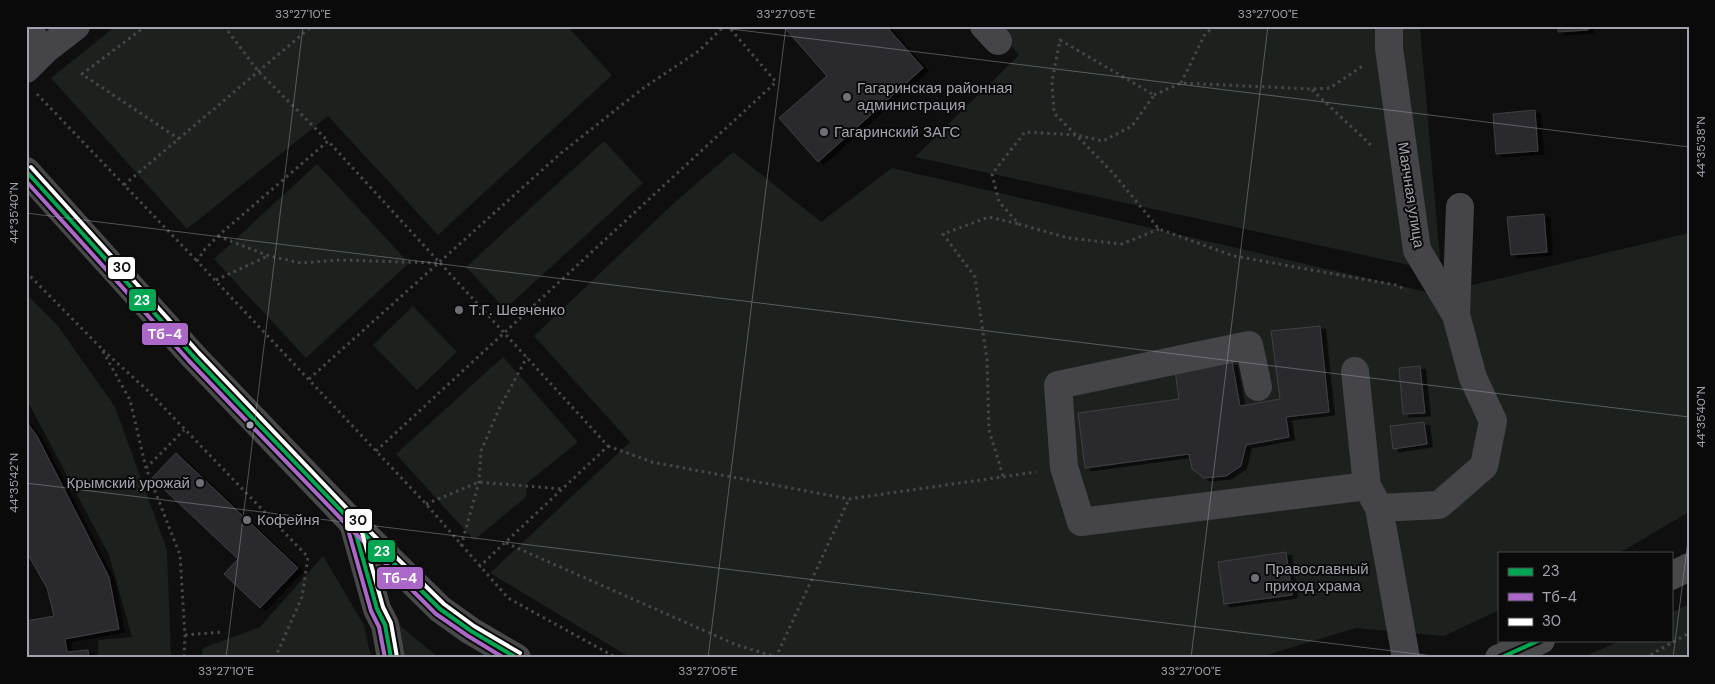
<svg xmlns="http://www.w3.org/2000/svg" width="1715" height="684" font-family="'DM Sans',sans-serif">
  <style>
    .green { fill: #1c211e }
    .building { fill: #2b2b2d; stroke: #3f3f43; filter: url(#shadow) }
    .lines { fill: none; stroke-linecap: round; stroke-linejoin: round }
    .path { stroke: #47474b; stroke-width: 3; stroke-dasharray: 2.5 4; stroke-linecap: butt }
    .minor { stroke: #454549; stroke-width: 28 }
    .major { stroke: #48484b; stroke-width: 28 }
    .bus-1-casing { stroke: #0a0a0b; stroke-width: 8 }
    .bus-2-casing { stroke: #0a0a0b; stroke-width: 8 }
    .bus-3-casing { stroke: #0a0a0b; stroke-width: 8 }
    .bus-1 { stroke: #00a651; stroke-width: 4 }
    .bus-2 { stroke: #ac68c9; stroke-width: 4 }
    .bus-3 { stroke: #fff; stroke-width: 4 }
    .ticks { fill: none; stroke: #a2a3af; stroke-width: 1; stroke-opacity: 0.45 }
    .poi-dot { fill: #6f6f77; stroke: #0a0a0b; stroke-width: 2 }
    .bus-dot { fill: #a2a3af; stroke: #0a0a0b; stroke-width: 2 }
    .labels { text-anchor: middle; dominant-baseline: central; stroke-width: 4; stroke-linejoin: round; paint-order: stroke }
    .poi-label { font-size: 15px; fill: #a2a3af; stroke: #0a0a0b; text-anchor: start }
    .street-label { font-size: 15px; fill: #a2a3af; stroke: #0a0a0b }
    .line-badge { stroke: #0a0a0b; stroke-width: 2 }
    .badge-label { font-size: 14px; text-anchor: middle; font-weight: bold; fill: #fff }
    .pale-badge-label { font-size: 14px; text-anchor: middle; font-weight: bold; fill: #111 }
    .neatline { fill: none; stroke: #a2a3af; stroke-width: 2 }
    .ticks-label { font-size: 12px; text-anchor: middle; fill: #a2a3af }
  </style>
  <defs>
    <filter id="shadow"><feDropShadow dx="5.5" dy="3" stdDeviation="0" flood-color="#0009"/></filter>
  </defs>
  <rect width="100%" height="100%" fill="#0f0f10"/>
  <g class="green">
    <path d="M116,26H567L612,75L438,235L328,116L187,229L51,78Z"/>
    <path d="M994,26H1420L1441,272L915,157L1019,55Z"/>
    <path d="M604,141L643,183L505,309L466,267Z"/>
    <path d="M733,152L821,222L892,168L1435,294L1689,233V512L1619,553H1499V610L1444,636L1356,628L1257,658H631L490,573L630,442L534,336L673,204Z"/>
    <path d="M317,164L409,263L306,358L214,259Z"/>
    <path d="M26,294L58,326L115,407L167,550L171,658H98V640L132,637L109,555L26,398Z"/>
    <path d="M413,306L457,352L417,390L373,345Z"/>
    <path d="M503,357L578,442L527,483L526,497L474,540L396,454Z"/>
    <path d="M323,556L364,625L371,658H201L203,648L260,627Z"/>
    <path d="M1689,604V658H1581L1622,640H1671V613Z"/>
    <path d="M398,624L439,658H406Z"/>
  </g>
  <g class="building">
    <path d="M783,26H886L923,68L818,162L779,118L827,76Z"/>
    <path d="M1558,26H1588V30L1558,32Z"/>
    <path d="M1535,110L1538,151L1496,154L1493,114Z"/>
    <path d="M1544,214L1547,252L1511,255L1507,217Z"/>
    <path d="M1320,326L1329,412L1286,417L1289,437L1246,445L1241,466L1226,476L1204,478L1192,469L1189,454L1085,468L1078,413L1179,399L1175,371L1232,362L1240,406L1280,399L1271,331Z"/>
    <path d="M1420,366L1425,413L1403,414L1399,368Z"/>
    <path d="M26,421L37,436L109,577L119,629L65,639L67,652L88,650L89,658H26V621L54,616L47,588L26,551Z"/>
    <path d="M1424,422L1427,444L1393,449L1390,426Z"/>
    <path d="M176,453L298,568L260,608L224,574L238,559L152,478Z"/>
    <path d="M1286,552L1292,595L1224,604L1218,562Z"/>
  </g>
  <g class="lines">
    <g class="path">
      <path d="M146,26L82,74L179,139"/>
      <path d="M224,26L258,71L328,141"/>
      <path d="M1060,40L1154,95L1132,126L1103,141L1076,135L1054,113L1052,81Z"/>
      <path d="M1181,83L1205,34L1215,26"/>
      <path d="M1312,90L1373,147"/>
      <path d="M37,94L197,261"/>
      <path d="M1154,95L1181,83L1312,89L1330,88L1364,65"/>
      <path d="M124,185L312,26"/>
      <path d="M1159,229L1122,244L1068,238L1019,224L999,202L992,174L1025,132L1076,135L1113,173L1159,229L1234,256L1396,285L1406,290"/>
      <path d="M218,236L269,256L301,263L341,260L438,263"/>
      <path d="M26,272L101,348L130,400L146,468L180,555L185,635L184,658"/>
      <path d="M216,280L268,256"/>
      <path d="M103,350L147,390L308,557L302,597L275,658"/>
      <path d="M309,379L560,154L642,89L700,50L724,26"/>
      <path d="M608,446L652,462L849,499L1036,472"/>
      <path d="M376,451L776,82L728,26"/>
      <path d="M146,468L184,430"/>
      <path d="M1003,476L989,430L987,360L975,277L943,234L989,217L1019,224"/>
      <path d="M426,504L479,482L562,489"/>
      <path d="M506,543L737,645L776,657L849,499"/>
      <path d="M461,546L479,482L481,451L499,409L527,357"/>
      <path d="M479,567L608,446L328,141L218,236L205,249L197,261L426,504L508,598L617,658"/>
      <path d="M185,635L223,632"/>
      <path d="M1645,658L1689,633"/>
    </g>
    <g class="minor">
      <path d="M984,26L998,41"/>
      <path d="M26,30L45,50"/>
      <path d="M26,69L45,50L76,26"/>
      <path d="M1456,315L1460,207"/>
      <path d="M1355,371L1367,486L1379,508L1406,658"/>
      <path d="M1258,387L1249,345L1058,385L1064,467L1081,522L1367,486"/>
      <path d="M1379,508L1439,505L1484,466L1493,421L1473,378L1456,315L1417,250L1389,48V26"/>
    </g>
    <g class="major">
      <path d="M26,171L194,357L352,522L440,609L471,631L517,658"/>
      <path d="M353,523L377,609L385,625L391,658"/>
      <path d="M1671,576L1689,567"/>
      <path d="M1499,658L1541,640"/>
    </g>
    <defs>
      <g id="bus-1">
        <path d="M26,171L194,357L352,522L440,609L471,631L517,658"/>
        <path d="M353,524L377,609L385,625L391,658"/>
        <path d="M1500,658L1540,640"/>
      </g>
      <g id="bus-2">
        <path d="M26,181L189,361L348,526L436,614L468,636L504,658"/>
        <path d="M347,526L371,611L379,627L385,658"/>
      </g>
      <g id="bus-3">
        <path d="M31,167L199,353L356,518L444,604L474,626L520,653"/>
        <path d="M359,522L383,607L391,623L397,657"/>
      </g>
    </defs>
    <use href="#bus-1" class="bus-1-casing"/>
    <use href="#bus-2" class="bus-2-casing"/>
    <use href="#bus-3" class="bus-3-casing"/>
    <use href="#bus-1" class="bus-1"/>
    <use href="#bus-2" class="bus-2"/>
    <use href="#bus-3" class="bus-3"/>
  </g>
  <path class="ticks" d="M707,26L1689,147M26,213L1689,417M26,483L1450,658M226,658L303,26M708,658L786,26M1191,658L1268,26M1673,658L1689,533"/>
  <g class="poi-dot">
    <circle cx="847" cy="97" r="5"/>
    <circle cx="824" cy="132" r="5"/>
    <circle cx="459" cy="310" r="5"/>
    <circle cx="200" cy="483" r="5"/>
    <circle cx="247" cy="520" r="5"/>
    <circle cx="1255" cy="578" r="5"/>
  </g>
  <circle class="bus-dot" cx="250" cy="425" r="4.5"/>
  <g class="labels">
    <g class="poi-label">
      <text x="857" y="88">Гагаринская районная<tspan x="857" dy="17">администрация</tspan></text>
      <text x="834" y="132">Гагаринский ЗАГС</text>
      <text x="469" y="310">Т.Г. Шевченко</text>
      <text x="190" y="483" text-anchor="end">Крымский урожай</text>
      <text x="257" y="520">Кофейня</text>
      <text x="1265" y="569">Православный<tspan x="1265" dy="17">приход храма</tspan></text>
    </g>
    <g class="street-label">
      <text transform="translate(1411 195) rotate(81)">Маячная улица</text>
    </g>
  </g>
  <g class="line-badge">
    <rect x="107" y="256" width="29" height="24" rx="5" fill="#fff"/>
    <rect x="128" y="288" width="29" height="24" rx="5" fill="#00a651"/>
    <rect x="141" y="322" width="48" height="24" rx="5" fill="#ac68c9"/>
    <rect x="344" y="508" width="29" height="24" rx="5" fill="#fff"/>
    <rect x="367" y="539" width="29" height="24" rx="5" fill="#00a651"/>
    <rect x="376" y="566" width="48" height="24" rx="5" fill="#ac68c9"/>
  </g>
  <g class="badge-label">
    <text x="142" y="305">23</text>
    <text x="165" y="339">Тб-4</text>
    <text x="382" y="556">23</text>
    <text x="400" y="583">Тб-4</text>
  </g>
  <g class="pale-badge-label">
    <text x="122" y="272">30</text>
    <text x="358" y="525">30</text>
  </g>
  <rect width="1715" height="684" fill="none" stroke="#0a0a0b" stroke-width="55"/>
  <rect x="1498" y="552" width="175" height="90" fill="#0a0a0b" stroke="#47474d"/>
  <rect x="1508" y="568" width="25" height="8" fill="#00a651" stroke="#47474d"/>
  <text x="1542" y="576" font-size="15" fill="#a2a3af">23</text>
  <rect x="1508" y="593" width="25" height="8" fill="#ac68c9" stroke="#47474d"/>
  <text x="1542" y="602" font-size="15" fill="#a2a3af">Тб-4</text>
  <rect x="1508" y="618" width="25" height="8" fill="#ffffff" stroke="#47474d"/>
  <text x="1542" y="626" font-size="15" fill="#a2a3af">30</text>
  <rect x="28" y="28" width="1660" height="628" class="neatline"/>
  <g class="ticks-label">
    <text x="303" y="18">33°27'10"E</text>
    <text x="786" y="18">33°27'05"E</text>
    <text x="1268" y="18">33°27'00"E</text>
    <text transform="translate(1701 147) rotate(-90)" y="4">44°35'38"N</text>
    <text transform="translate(14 213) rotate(-90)" y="4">44°35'40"N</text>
    <text transform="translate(1701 417) rotate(-90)" y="4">44°35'40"N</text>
    <text transform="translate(14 483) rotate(-90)" y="4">44°35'42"N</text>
    <text x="226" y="675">33°27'10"E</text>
    <text x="708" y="675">33°27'05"E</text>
    <text x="1191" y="675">33°27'00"E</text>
  </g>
</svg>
